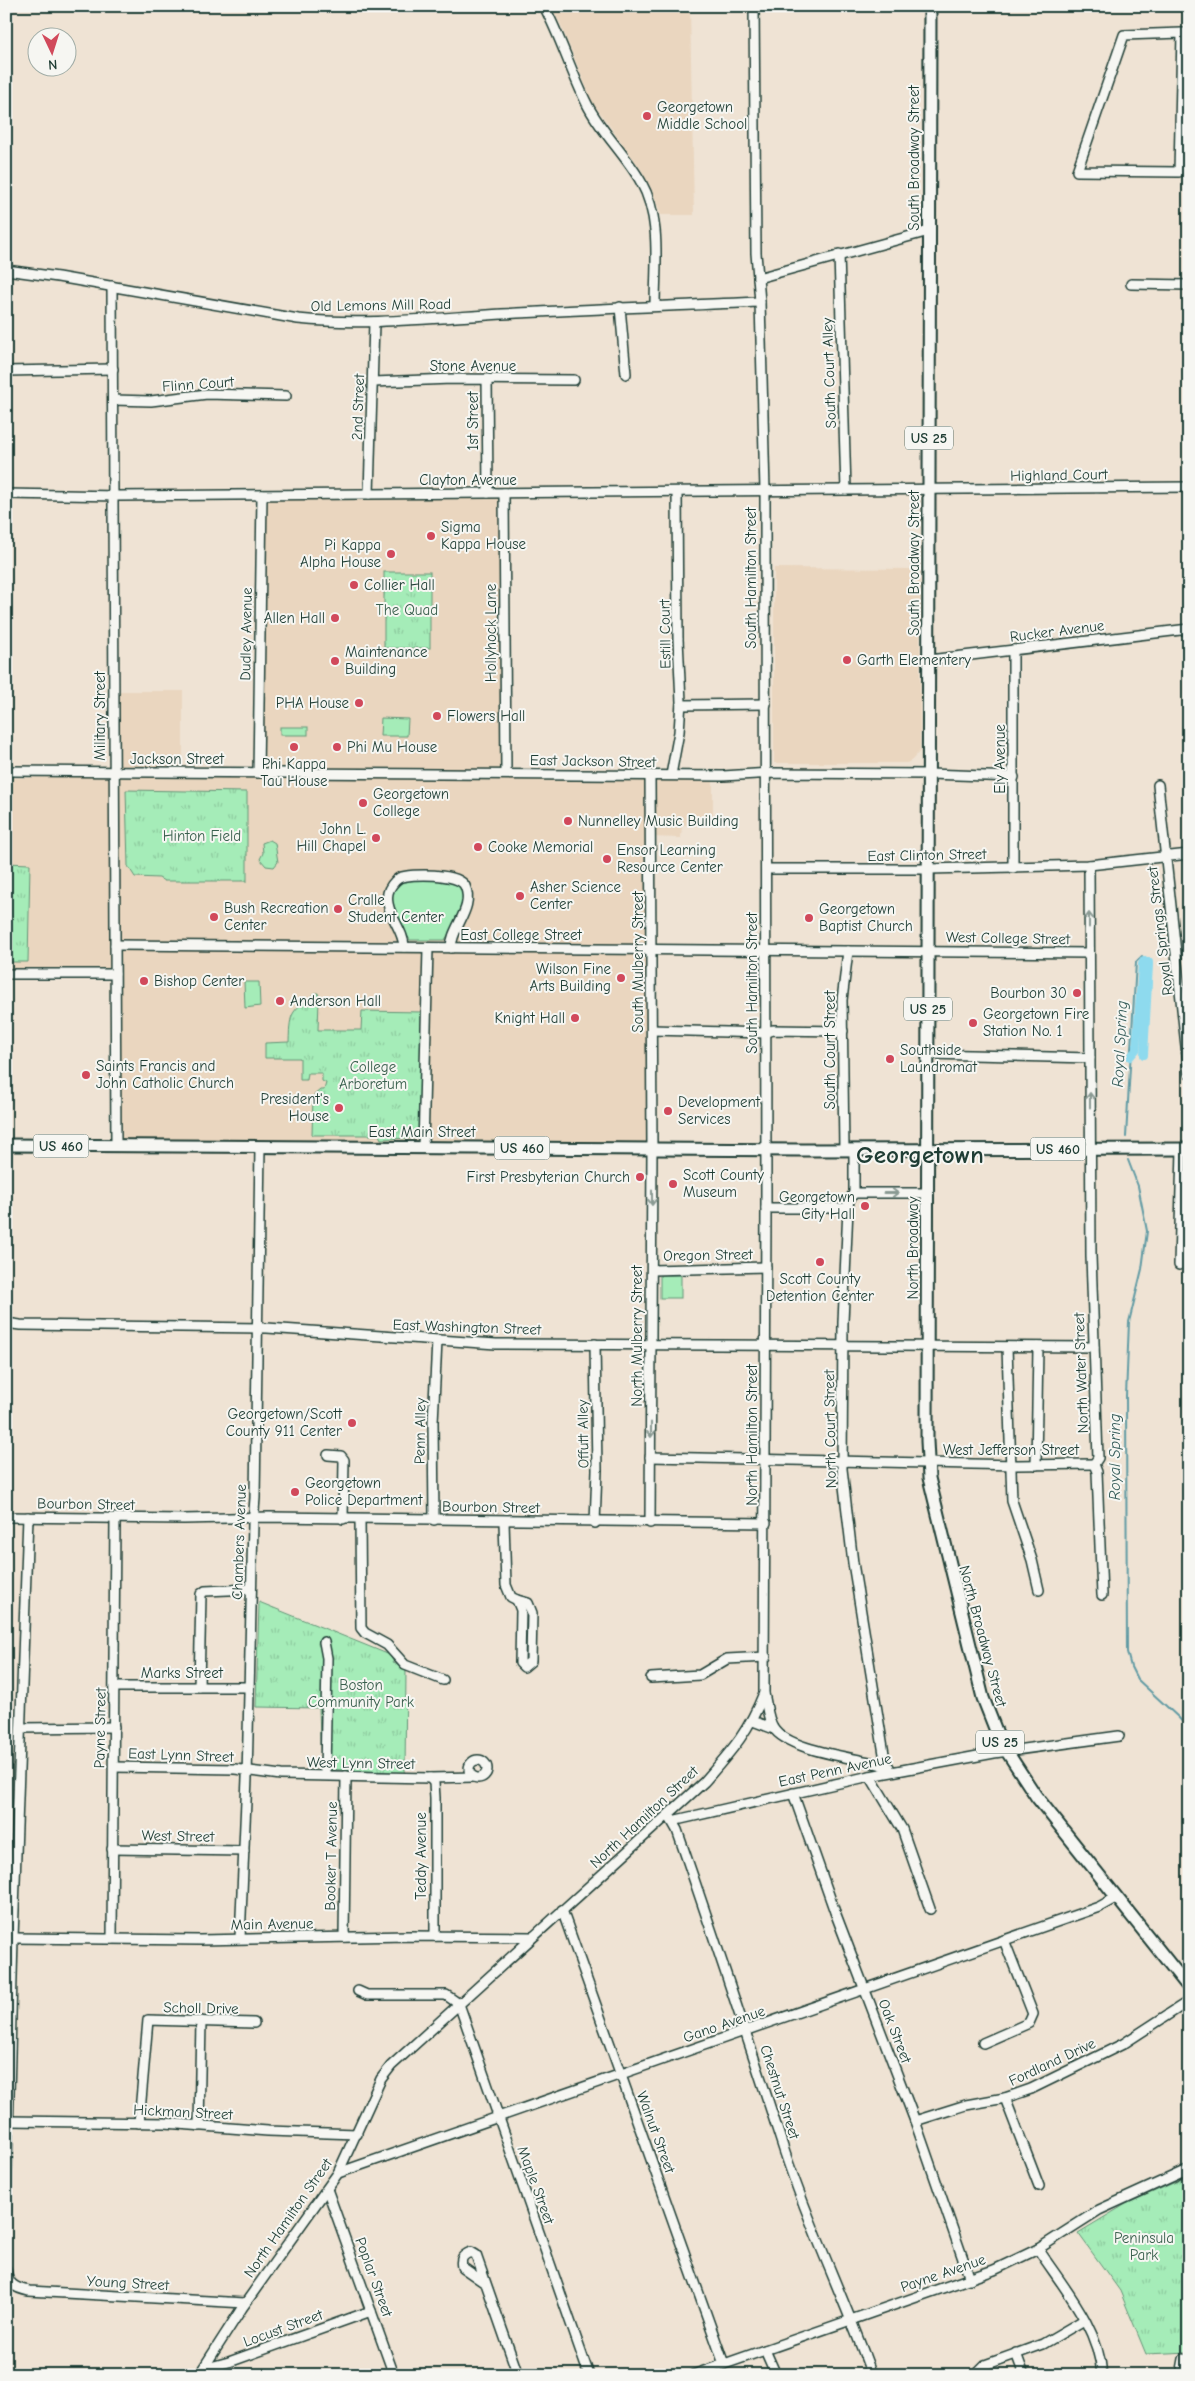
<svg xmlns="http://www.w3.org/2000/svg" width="1195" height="2381" font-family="'Comic Neue',sans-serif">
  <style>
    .built { fill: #ead6bf }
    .green { fill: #a5ecb8; stroke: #629476 }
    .park { fill: url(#park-tufts); stroke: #629476 }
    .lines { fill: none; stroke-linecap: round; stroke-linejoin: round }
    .stream { stroke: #629ba4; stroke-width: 2 }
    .canal { stroke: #8edaee; stroke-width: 8 }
    .minor-casing { stroke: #1f3d34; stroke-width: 12 }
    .major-casing { stroke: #1f3d34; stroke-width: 15 }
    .minor { stroke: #f6f6f2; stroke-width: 9 }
    .major { stroke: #f6f6f2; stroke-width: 11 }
    .oneway { stroke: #8a9a93 }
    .poi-dot { fill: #d1495b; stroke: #f6f6f2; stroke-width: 2 }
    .labels { text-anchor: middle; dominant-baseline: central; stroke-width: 4; stroke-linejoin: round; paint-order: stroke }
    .shield { fill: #f6f6f2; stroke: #60746d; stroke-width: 1 }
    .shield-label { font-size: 14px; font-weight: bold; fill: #1f3d34 }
    .poi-label { font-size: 15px; fill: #1f3d34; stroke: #f6f6f2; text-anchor: start }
    .street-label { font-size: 15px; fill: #1f3d34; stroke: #f6f6f2 }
    .park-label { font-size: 15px; fill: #3a604e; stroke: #f6f6f2 }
    .water-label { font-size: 16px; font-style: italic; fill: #355c59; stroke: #f6f6f2 }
    .town-label { font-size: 25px; font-weight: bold; fill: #1f3d34; stroke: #f6f6f2 }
  </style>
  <defs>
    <pattern id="park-tufts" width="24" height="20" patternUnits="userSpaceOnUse" patternTransform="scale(1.25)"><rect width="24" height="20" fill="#a5ecb8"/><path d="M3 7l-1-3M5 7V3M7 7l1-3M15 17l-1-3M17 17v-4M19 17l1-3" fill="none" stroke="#8ecb9f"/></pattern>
  </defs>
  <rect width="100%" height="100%" fill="#efe3d4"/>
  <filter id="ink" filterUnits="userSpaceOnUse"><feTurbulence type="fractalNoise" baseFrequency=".02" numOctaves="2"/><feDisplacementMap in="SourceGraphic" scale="10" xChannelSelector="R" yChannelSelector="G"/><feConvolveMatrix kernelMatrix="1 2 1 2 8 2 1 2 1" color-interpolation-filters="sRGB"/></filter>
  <g filter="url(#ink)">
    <g class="built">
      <path d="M551,6H690L694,215H661L653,192L641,169L593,103L560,23Z"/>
      <path d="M502,497L503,780L713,781V825H682L681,838L648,837L651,1144L119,1143L118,969H6V859L13,858L12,778L118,776V691H183V777H260L263,498Z"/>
      <path d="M774,568L920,569V751L912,760L907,763H774Z"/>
    </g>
    <g class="green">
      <path d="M381,718L408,719L407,736H380Z"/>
      <rect x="280" y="727" width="28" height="8"/>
      <path d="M270,840L275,843L278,862L274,867L266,866L260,859L263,853L262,843Z"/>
      <path d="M403,880H449C479,891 455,922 445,940H410C400,923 379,894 403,880Z"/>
      <path d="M244,982H259L260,1006L245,1008Z"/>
      <rect x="660" y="1275" width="21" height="23"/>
    </g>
    <g class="park">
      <rect x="384" y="572" width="46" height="76"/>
      <path d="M126,790L247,792V881H164L159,878L135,877L128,866Z"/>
      <path d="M6,863L30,864L28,962H6Z"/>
      <path d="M315,993H318L319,998L318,1030H361L362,1011L422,1012L420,1134L417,1138L381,1139L379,1135H312L313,1096L320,1090H324L326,1083L322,1081V1073H308L307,1080H300V1058H265V1043L289,1042C290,1010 291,1013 315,993Z"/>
      <path d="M259,1602L390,1655L394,1663L406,1670L405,1773L321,1769L319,1708L256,1707Z"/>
      <path d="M1189,2176V2352L1146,2354L1120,2291L1078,2233L1126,2204Z"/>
    </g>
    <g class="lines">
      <g class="stream">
        <path d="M1126,1137L1136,962L1142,956"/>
        <path d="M1128,1160L1138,1186L1147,1231L1142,1269L1129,1322L1126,1396L1127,1652L1131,1667L1137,1679L1179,1718L1186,1726L1189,1736"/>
      </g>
      <path class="canal" d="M1130,1057L1136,1050L1142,964L1144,960L1149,962V965L1144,1055"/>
      <defs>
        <g id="minor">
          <path d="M544,6C561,38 571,72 587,104C601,132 626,155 641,182C662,219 655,266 655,306"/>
          <path d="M1182,33L1179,172L1077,171L1124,35L1182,33H1189"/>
          <path d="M839,254L846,490"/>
          <path d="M6,270L58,277L298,319C365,326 434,318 502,314C588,309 674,306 760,302"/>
          <path d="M758,278L929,231"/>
          <path d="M1131,284L1189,285"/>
          <path d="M112,286L116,1146"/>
          <path d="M620,307L626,374"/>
          <path d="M6,371L113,369"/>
          <path d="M487,379L488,493"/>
          <path d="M373,382L452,379L574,380"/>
          <path d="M113,400L151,401L207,394L286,396"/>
          <path d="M504,493L506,773"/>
          <path d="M6,494L119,496L1189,487"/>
          <path d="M369,494L374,322"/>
          <path d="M1013,650V868"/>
          <path d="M929,660L1189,629"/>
          <path d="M681,705L766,704"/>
          <path d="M6,771L723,776L772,773L929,774L1014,777"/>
          <path d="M258,773L262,495"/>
          <path d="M671,775L679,732L681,702L678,639L677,492"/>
          <path d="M1158,785L1189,1074"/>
          <path d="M1089,865L1091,1256L1098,1458L1094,1464L1097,1472L1102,1595"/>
          <path d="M766,869H929L1089,865L1189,854"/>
          <path d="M115,945L1089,953"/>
          <path d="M404,947C404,929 384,912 388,893C389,888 394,881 399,878C411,873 459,873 465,886C475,909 451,927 451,948"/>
          <path d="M6,974H115"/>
          <path d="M652,1030L765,1033L773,1030L843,1031"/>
          <path d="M928,1054L1090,1058"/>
          <path d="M423,1148L428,948"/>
          <path d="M844,1150L842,1000L848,951"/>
          <path d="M854,1150V1193L849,1200L848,1208L843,1322L842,1469L853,1563L886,1766"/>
          <path d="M854,1193H928"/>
          <path d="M766,1208H848"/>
          <path d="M1179,1265L1182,1149"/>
          <path d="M652,1270L766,1267"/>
          <path d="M6,1323L20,1325L267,1328L496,1344L1094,1347"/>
          <path d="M595,1344L597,1470L595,1523"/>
          <path d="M1007,1347L1012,1501L1032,1560L1039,1590"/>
          <path d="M328,1455L341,1456L344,1460L343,1519"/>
          <path d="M650,1457L1017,1465L1094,1464"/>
          <path d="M1036,1465L1038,1347"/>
          <path d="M6,1517L184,1519L269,1517L766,1523"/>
          <path d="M360,1520L361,1628L365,1633L387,1645L405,1665L443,1680"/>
          <path d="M434,1520L433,1422L437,1341"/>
          <path d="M504,1522L506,1585L511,1597L517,1600"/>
          <path d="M650,1523L652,1149L650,775"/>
          <path d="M517,1600L528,1603L532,1613L531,1661L524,1667L520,1663L521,1610Z"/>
          <path d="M324,1642L327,1658L325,1775"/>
          <path d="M651,1678L700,1675L727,1659L766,1657"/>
          <path d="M115,1687H249"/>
          <path d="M199,1687L201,1594L205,1591L251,1589"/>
          <path d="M764,1694C767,1704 767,1718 773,1727C788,1752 862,1758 889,1767"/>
          <path d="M753,1721L774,1729"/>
          <path d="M21,1728L114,1727"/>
          <circle cx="478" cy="1769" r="9"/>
          <path d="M114,1767L235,1769L281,1775L430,1778L474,1777"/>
          <path d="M870,1776L902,1829L930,1909"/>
          <path d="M430,1778L434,1783L435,1798V1936"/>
          <path d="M793,1793L835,1912L915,2121L970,2279"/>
          <path d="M669,1816L677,1830C714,1937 750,2045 785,2153C810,2228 845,2300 872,2375"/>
          <path d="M672,1821L870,1776L994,1753L1119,1736"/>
          <path d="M112,1849L244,1851"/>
          <path d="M562,1910L724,2364"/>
          <path d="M344,1937L346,1776"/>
          <path d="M13,1938L200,1940L408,1936L532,1937"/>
          <path d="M240,1938L247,1778L253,1523L255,1498L260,1147"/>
          <path d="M112,1939L115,1518"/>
          <path d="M358,1991L367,1995H446L459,2004L589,2375"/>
          <path d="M983,2043L1029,2023L1033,2014L1004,1940"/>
          <path d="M1005,2098L1039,2186"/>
          <path d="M9,2121L165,2123L268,2131L357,2134"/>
          <path d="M915,2121L966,2105L1005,2098L1031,2089L1123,2044L1189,2001"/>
          <path d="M139,2123L148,2020L254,2023"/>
          <path d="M199,2126L201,2021"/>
          <path d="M338,2173L1099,1907L1117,1897"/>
          <path d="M327,2189L394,2375"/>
          <path d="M6,2211L13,1938L28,1517"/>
          <path d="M1038,2249C1063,2287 1099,2327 1102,2375"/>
          <path d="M6,2269C8,2284 14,2288 29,2291L245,2303"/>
          <path d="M485,2283L462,2267C460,2258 463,2255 471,2252L476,2255L518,2375"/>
          <path d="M765,2350L776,2375"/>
          <path d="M1016,2353L1024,2375"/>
          <path d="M203,2369L229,2362L371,2311"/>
          <path d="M199,2375L242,2308L338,2173L381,2079L391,2066L704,1782C732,1750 748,1733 764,1693L766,1208L765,491L760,302L756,253L754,6"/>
          <path d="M693,2375L994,2270L1038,2249L1099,2210L1189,2169"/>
          <path d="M975,2375L985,2365L1043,2344L1084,2320"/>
          <path d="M1181,2375L1184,2359"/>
        </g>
        <g id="major">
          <path d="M930,6L927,1441L929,1478L983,1698L1000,1741L1036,1796L1189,1988"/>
          <path d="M6,1145L803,1150L1189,1149"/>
        </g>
      </defs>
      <use href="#minor" class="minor-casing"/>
      <use href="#major" class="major-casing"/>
      <use href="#minor" class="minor"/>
      <use href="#major" class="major"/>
    </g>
    <defs><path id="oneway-shaft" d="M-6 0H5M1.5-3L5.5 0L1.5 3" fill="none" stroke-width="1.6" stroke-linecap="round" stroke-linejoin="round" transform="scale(1.25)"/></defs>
    <g class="oneway">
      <use href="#oneway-shaft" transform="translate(1089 920) rotate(-90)"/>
      <use href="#oneway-shaft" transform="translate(1090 1100) rotate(-90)"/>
      <use href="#oneway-shaft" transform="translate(891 1193)"/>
      <use href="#oneway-shaft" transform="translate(652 1198) rotate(90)"/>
      <use href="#oneway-shaft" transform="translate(651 1430) rotate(90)"/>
    </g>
  </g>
  <g class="poi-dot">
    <circle cx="647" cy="116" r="5"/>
    <circle cx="431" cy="536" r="5"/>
    <circle cx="391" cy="554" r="5"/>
    <circle cx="354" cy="585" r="5"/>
    <circle cx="335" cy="618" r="5"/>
    <circle cx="847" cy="660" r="5"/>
    <circle cx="335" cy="661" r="5"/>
    <circle cx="359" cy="703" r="5"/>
    <circle cx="437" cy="716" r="5"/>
    <circle cx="294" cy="747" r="5"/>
    <circle cx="337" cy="747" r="5"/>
    <circle cx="363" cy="803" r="5"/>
    <circle cx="568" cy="821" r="5"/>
    <circle cx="376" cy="838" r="5"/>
    <circle cx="478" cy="847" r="5"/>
    <circle cx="607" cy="859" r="5"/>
    <circle cx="520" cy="896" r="5"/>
    <circle cx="338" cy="909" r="5"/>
    <circle cx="214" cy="917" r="5"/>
    <circle cx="809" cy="918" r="5"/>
    <circle cx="621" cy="978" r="5"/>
    <circle cx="144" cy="981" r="5"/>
    <circle cx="1077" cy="993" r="5"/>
    <circle cx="280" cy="1001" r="5"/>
    <circle cx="575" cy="1018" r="5"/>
    <circle cx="973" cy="1023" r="5"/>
    <circle cx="890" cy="1059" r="5"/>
    <circle cx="86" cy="1075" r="5"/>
    <circle cx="339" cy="1108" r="5"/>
    <circle cx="668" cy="1111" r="5"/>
    <circle cx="640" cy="1177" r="5"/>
    <circle cx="673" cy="1184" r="5"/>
    <circle cx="865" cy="1206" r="5"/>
    <circle cx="820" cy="1262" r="5"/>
    <circle cx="352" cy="1423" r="5"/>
    <circle cx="295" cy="1492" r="5"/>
  </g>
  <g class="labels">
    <g class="shield">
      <rect x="905" y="426.5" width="48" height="23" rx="4"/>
      <rect x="904" y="997.5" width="48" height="23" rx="4"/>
      <rect x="33.5" y="1134.5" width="55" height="23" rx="4"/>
      <rect x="494.5" y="1136.5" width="55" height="23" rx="4"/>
      <rect x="1030.5" y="1137.5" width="55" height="23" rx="4"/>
      <rect x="976" y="1730.5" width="48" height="23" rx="4"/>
    </g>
    <g class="shield-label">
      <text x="929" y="438">US 25</text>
      <text x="928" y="1009">US 25</text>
      <text x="61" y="1146">US 460</text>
      <text x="522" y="1148">US 460</text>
      <text x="1058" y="1149">US 460</text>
      <text x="1000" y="1742">US 25</text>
    </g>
    <g class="poi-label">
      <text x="657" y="107">Georgetown<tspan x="657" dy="17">Middle School</tspan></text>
      <text x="441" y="527">Sigma<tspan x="441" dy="17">Kappa House</tspan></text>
      <text x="381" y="545" text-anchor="end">Pi Kappa<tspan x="381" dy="17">Alpha House</tspan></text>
      <text x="364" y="585">Collier Hall</text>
      <text x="325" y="618" text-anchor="end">Allen Hall</text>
      <text x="345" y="652">Maintenance<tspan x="345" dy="17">Building</tspan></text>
      <text x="857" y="660">Garth Elementery</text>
      <text x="349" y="703" text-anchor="end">PHA House</text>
      <text x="447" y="716">Flowers Hall</text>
      <text x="347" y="747">Phi Mu House</text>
      <text x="294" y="764" text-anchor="middle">Phi Kappa<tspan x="294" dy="17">Tau House</tspan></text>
      <text x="373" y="794">Georgetown<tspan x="373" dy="17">College</tspan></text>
      <text x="578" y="821">Nunnelley Music Building</text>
      <text x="366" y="829" text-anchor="end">John L.<tspan x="366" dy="17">Hill Chapel</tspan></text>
      <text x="488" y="847">Cooke Memorial</text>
      <text x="617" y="850">Ensor Learning<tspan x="617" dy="17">Resource Center</tspan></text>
      <text x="530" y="887">Asher Science<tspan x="530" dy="17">Center</tspan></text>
      <text x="348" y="900">Cralle<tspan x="348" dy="17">Student Center</tspan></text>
      <text x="224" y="908">Bush Recreation<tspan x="224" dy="17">Center</tspan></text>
      <text x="819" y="909">Georgetown<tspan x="819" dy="17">Baptist Church</tspan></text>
      <text x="611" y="969" text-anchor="end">Wilson Fine<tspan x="611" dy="17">Arts Building</tspan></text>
      <text x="154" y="981">Bishop Center</text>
      <text x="1067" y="993" text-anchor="end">Bourbon 30</text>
      <text x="290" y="1001">Anderson Hall</text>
      <text x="983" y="1014">Georgetown Fire<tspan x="983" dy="17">Station No. 1</tspan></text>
      <text x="565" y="1018" text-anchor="end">Knight Hall</text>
      <text x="900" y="1050">Southside<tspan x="900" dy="17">Laundromat</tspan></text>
      <text x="96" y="1066">Saints Francis and<tspan x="96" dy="17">John Catholic Church</tspan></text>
      <text x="329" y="1099" text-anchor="end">President's<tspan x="329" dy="17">House</tspan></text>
      <text x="678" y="1102">Development<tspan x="678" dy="17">Services</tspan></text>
      <text x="683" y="1175">Scott County<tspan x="683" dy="17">Museum</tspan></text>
      <text x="630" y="1177" text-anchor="end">First Presbyterian Church</text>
      <text x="855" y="1197" text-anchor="end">Georgetown<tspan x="855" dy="17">City Hall</tspan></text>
      <text x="820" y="1279" text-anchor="middle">Scott County<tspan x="820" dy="17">Detention Center</tspan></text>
      <text x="342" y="1414" text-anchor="end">Georgetown/Scott<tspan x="342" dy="17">County 911 Center</tspan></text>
      <text x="305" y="1483">Georgetown<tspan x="305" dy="17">Police Department</tspan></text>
    </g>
    <g class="street-label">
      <text transform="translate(914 158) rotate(-90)">South Broadway Street</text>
      <text transform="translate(381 305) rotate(-1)">Old Lemons Mill Road</text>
      <text x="473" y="366">Stone Avenue</text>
      <text transform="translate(829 373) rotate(-92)">South Court Alley</text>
      <text transform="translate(198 384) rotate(-4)">Flinn Court</text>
      <text transform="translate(358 407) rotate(-88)">2nd Street</text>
      <text transform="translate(473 421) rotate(-90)">1st Street</text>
      <text transform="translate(1059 475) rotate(-1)">Highland Court</text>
      <text x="468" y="480">Clayton Avenue</text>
      <text transform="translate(914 563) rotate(-90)">South Broadway Street</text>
      <text transform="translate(751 578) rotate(-90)">South Hamilton Street</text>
      <text transform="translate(1057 631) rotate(-7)">Rucker Avenue</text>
      <text transform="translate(491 633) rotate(-90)">Hollyhock Lane</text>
      <text transform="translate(246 634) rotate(-89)">Dudley Avenue</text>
      <text transform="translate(665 634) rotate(-91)">Estill Court</text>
      <text transform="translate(100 716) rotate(-90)">Military Street</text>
      <text x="177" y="759">Jackson Street</text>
      <text transform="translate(1000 759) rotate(-90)">Ely Avenue</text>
      <text transform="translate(593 761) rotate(1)">East Jackson Street</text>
      <text transform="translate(927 855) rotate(-1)">East Clinton Street</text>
      <text transform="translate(1160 931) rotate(-97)">Royal Springs Street</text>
      <text x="521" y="935">East College Street</text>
      <text transform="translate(1008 938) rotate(1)">West College Street</text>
      <text transform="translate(638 962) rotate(-90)">South Mulberry Street</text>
      <text transform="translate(752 983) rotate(-90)">South Hamilton Street</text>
      <text transform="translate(830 1050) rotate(-90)">South Court Street</text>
      <text x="422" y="1132">East Main Street</text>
      <text transform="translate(913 1248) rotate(-90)">North Broadway</text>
      <text transform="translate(708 1255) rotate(-1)">Oregon Street</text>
      <text transform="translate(467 1327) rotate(2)">East Washington Street</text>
      <text transform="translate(637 1336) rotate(-90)">North Mulberry Street</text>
      <text transform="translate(1081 1373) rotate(-92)">North Water Street</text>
      <text transform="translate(830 1429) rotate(-91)">North Court Street</text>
      <text transform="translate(420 1431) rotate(-89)">Penn Alley</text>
      <text transform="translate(583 1434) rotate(-91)">Offutt Alley</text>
      <text transform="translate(752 1435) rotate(-90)">North Hamilton Street</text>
      <text x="1011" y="1450">West Jefferson Street</text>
      <text transform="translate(86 1504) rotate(1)">Bourbon Street</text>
      <text transform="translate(491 1507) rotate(1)">Bourbon Street</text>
      <text transform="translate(239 1542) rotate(-88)">Chambers Avenue</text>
      <text transform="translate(983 1636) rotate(75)">North Broadway Street</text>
      <text x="182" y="1673">Marks Street</text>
      <text transform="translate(100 1728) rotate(-89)">Payne Street</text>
      <text transform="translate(181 1755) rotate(2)">East Lynn Street</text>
      <text transform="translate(361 1763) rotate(1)">West Lynn Street</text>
      <text transform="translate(835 1770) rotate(-12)">East Penn Avenue</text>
      <text transform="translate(644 1817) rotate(-43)">North Hamilton Street</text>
      <text transform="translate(178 1836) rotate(1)">West Street</text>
      <text transform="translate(331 1856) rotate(-89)">Booker T Avenue</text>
      <text transform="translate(421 1856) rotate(-90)">Teddy Avenue</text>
      <text transform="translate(272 1924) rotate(-1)">Main Avenue</text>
      <text transform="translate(201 2008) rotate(1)">Scholl Drive</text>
      <text transform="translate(724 2024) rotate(-19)">Gano Avenue</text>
      <text transform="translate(895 2031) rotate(69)">Oak Street</text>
      <text transform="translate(1052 2062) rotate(-25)">Fordland Drive</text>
      <text transform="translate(780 2092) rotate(72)">Chestnut Street</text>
      <text transform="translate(183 2112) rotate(3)">Hickman Street</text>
      <text transform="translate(656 2132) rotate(70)">Walnut Street</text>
      <text transform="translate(536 2185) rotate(70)">Maple Street</text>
      <text transform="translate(288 2218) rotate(-55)">North Hamilton Street</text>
      <text transform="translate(943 2273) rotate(-19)">Payne Avenue</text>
      <text transform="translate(374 2277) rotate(70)">Poplar Street</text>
      <text transform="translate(128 2283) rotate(3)">Young Street</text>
      <text transform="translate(283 2328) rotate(-20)">Locust Street</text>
    </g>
    <g class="park-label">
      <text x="407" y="610">The Quad</text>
      <text x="202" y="836">Hinton Field</text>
      <text x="373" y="1067">College<tspan x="373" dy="17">Arboretum</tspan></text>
      <text x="361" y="1685">Boston<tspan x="361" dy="17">Community Park</tspan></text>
      <text x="1144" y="2238">Peninsula<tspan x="1144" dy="17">Park</tspan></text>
    </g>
    <g class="water-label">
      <text transform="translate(1120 1044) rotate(-87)">Royal Spring</text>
      <text transform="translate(1115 1457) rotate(-90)">Royal Spring</text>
    </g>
    <g class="town-label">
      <text x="920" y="1154">Georgetown</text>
    </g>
  </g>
  <rect width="1195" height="2381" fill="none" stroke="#f6f6f2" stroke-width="25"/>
  <rect x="12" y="12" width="1170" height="2356" fill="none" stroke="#1f3d34" stroke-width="2" filter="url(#ink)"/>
  <g transform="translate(52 52) rotate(176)"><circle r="24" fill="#f6f6f2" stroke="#a0aca6"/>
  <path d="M0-4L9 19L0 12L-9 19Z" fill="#d1495b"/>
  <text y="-8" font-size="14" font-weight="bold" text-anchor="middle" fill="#1f3d34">N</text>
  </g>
</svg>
